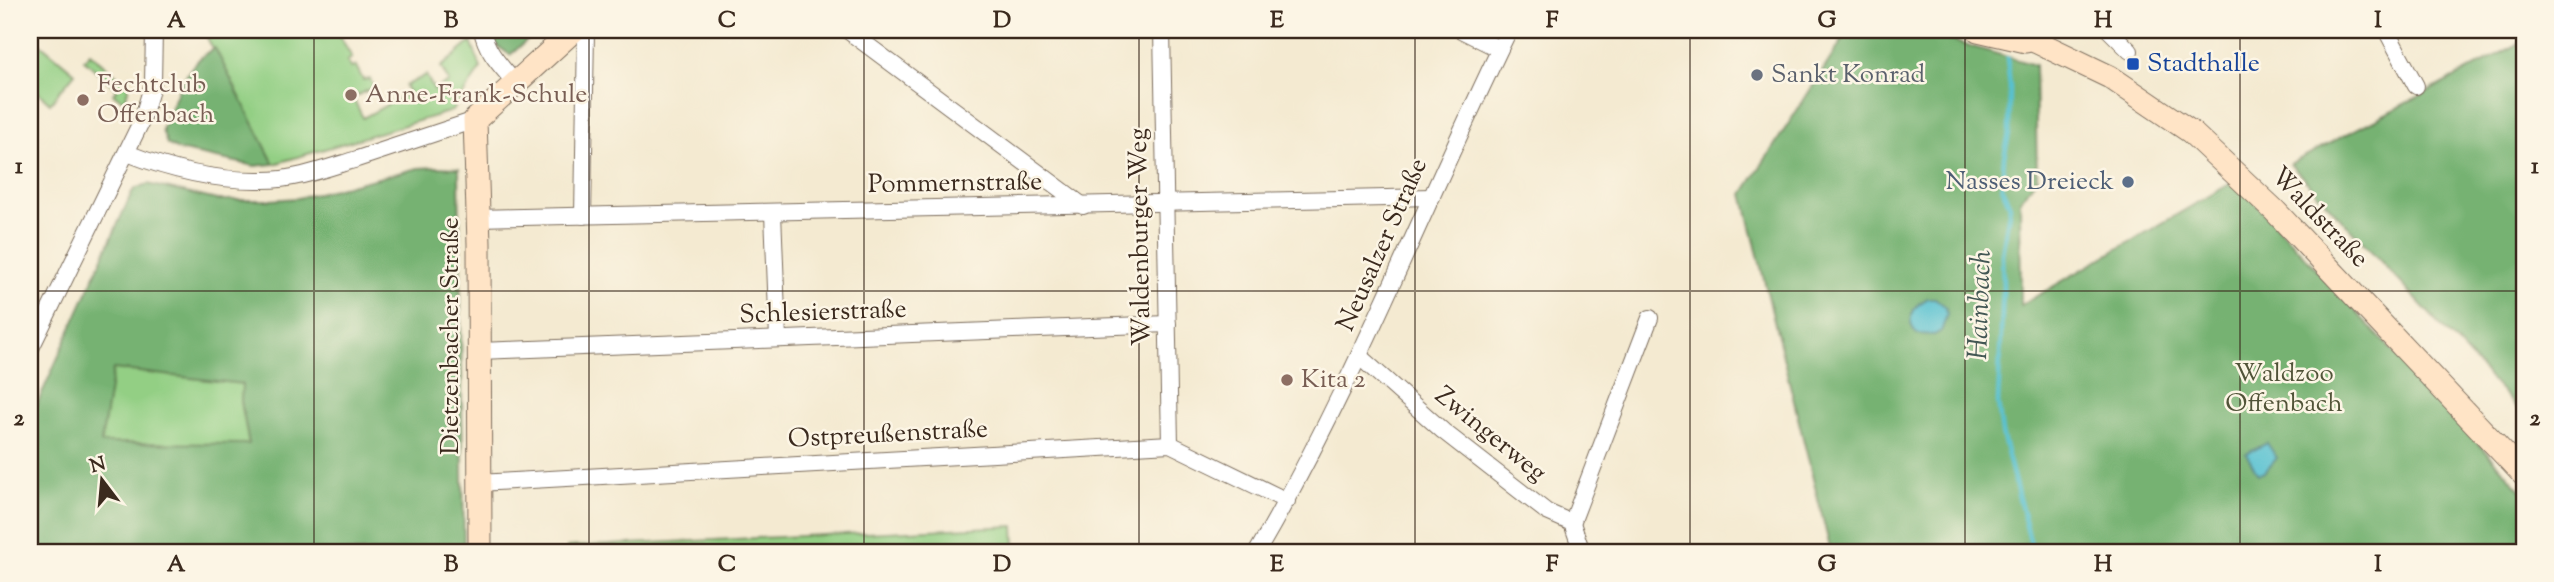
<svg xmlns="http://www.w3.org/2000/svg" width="2554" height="582" font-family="'Sorts Mill Goudy',serif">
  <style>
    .green { fill: #93cf84; stroke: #677c51; stroke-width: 2 }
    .forest { fill: #76b272; stroke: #586e48; stroke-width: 2; fill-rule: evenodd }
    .water { fill: #56c1d1; stroke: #487678; stroke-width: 2 }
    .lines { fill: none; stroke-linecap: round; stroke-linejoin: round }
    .stream { stroke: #56c1d1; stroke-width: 4.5 }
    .minor-casing { stroke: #7c6d5d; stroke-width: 18 }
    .secondary-casing { stroke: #7c6d5d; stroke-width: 25 }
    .minor { stroke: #fff; stroke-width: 16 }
    .secondary { stroke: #ffe4c6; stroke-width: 23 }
    .grid { fill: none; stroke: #3b2a1e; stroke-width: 2; stroke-opacity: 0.55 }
    .transit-dot { fill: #1a4fb4; stroke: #fcf5e5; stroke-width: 2.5 }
    .worship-dot { fill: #6b7280; stroke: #fcf5e5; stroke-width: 2.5 }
    .education-dot { fill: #8d6e63; stroke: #fcf5e5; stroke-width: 2.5 }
    .service-dot { fill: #5c6f8a; stroke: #fcf5e5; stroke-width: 2.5 }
    .labels { text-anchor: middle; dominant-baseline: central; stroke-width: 5; stroke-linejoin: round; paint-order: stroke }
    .transit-label { font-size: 26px; fill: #164399; stroke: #fcf5e5; text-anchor: start }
    .worship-label { font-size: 26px; fill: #5b616d; stroke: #fcf5e5; text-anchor: start }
    .education-label { font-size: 26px; fill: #785e54; stroke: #fcf5e5; text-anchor: start }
    .service-label { font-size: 26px; fill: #4e5e75; stroke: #fcf5e5; text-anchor: end }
    .street-label { font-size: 26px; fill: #3b2a1e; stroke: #fcf5e5 }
    .park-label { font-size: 26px; fill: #515338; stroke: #fcf5e5 }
    .water-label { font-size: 28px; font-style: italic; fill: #435754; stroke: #fcf5e5 }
    .neatline { fill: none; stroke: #3b2a1e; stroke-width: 2.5 }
    .grid-label { font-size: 23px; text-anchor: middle; font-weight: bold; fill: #3b2a1e }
  </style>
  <rect width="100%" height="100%" fill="#fcf5e5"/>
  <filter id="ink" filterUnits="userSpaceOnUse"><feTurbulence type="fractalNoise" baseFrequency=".0143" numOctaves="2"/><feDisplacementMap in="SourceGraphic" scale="14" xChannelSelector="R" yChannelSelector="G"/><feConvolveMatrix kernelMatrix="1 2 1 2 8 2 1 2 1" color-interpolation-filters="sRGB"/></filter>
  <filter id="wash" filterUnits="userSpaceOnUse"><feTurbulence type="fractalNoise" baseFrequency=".00686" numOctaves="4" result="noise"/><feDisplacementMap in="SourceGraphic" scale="28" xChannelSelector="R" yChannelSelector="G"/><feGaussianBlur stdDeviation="1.57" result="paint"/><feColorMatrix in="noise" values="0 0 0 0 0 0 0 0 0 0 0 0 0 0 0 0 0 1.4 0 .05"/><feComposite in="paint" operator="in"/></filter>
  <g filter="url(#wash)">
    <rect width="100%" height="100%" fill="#f4ead1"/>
    <g class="green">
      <path d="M203,30H331L332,32L337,30L352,58L347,61L351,68L356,66L363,80L370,79L374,87L353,98L363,118L409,93L405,86L426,75L434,90L449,82L441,67L471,42L481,68L452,111L274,164Z"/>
      <path d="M38,42L75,73L50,103L30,85V43Z"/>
      <path d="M90,53L129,86L125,101L113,94L117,89L84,60Z"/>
      <path d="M254,297L241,401L249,445L101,443L112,369Z"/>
      <path d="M1014,526L1015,546L1022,552H567V547Z"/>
    </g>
    <g class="forest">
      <path d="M490,30H539L510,55L495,44Z"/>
      <path d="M1849,30H1915L2035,65L2037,178L2020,200L2021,305L2235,181L2524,493V552H1831L1743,194Z"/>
      <path d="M2524,41V415L2290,164Z"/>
      <path d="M215,48L274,164L255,166L178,150L167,144L162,130C175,100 184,63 215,48Z"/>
      <path d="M437,167L459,168L464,552H30V420L132,192L136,188L148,184L217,200H270L298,198L418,168ZM113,369L242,384L241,401L249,444L101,443Z"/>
    </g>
    <g class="water">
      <path d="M1928,298H1935L1946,307L1947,314L1941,332L1934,335L1917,334C1904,320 1913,306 1928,298Z"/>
      <path d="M2267,443L2277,458L2265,472L2258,474L2246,454Z"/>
    </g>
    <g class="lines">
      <path class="stream" d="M2007,58L2010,87L2009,134L2004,157L2002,188L2010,206L2002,254L2003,288L1998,403L2002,433L2033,552"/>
    </g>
  </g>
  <g filter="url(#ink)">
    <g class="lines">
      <defs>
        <g id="minor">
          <path d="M482,30C486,52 502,67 516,84"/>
          <path d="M847,30L1083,206"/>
          <path d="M1162,30L1170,444"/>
          <path d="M1461,30L1499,49"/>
          <path d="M2109,30L2130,51"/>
          <path d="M2386,30L2416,86"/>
          <path d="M127,153C170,170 217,181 263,180C296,180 327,168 357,159C397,146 436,133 475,120"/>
          <path d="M773,213L778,339"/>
          <path d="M583,216L586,30"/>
          <path d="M478,218L1432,197"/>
          <path d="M30,350L142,120L153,83L154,30"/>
          <path d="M479,351L1168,324"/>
          <path d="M1360,357L1443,431L1547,512L1572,523L1582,552"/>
          <path d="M479,483L1170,444L1287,501"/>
          <path d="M1572,523L1650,318"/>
          <path d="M1257,552C1355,384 1424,204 1509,30"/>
        </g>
        <g id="secondary">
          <path d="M1978,30L2026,41"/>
          <path d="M2012,30L2110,77L2191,132L2274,210L2524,475"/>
          <path d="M480,552L479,244L475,120L574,30"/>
        </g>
      </defs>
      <use href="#minor" class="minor-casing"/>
      <use href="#secondary" class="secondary-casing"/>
      <use href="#minor" class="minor"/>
      <use href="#secondary" class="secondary"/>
    </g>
  </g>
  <path class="grid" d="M314,30V552M589,30V552M864,30V552M1139,30V552M1415,30V552M1690,30V552M1965,30V552M2240,30V552M30,291H2524"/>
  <rect class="transit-dot" x="2126" y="57" width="14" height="14" rx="3.5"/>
  <circle class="worship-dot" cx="1757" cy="75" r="7"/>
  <g class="education-dot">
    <circle cx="351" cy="95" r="7"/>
    <circle cx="83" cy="100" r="7"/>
    <circle cx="1287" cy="380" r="7"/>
  </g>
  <circle class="service-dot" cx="2128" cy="182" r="7"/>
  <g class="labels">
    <g class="transit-label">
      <text x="2147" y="64">Stadthalle</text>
    </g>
    <g class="worship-label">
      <text x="1771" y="75">Sankt Konrad</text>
    </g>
    <g class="education-label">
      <text x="97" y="85">Fechtclub<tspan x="97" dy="30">Offenbach</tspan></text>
      <text x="365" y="95">Anne-Frank-Schule</text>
      <text x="1301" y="380">Kita 2</text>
    </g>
    <g class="service-label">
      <text x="2114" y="182">Nasses Dreieck</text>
    </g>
    <g class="street-label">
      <text transform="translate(955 184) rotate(-1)">Pommernstraße</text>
      <text transform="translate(2319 218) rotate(46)">Waldstraße</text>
      <text transform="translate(1141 237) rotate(-91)">Waldenburger Weg</text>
      <text transform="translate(1383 245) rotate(-66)">Neusalzer Straße</text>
      <text transform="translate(823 313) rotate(-2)">Schlesierstraße</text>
      <text transform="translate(451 336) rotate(-90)">Dietzenbacher Straße</text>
      <text transform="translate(888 435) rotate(-3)">Ostpreußenstraße</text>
      <text transform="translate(1490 435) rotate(39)">Zwingerweg</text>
    </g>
    <g class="park-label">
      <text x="2284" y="374">Waldzoo<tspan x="2284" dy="30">Offenbach</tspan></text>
    </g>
    <g class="water-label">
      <text transform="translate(1981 305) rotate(-88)">Hainbach</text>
    </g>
  </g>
  <rect width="2554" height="582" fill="none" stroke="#fcf5e5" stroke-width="77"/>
  <g transform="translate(102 480) rotate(344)" stroke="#fcf5e5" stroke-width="5" paint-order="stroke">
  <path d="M0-5L12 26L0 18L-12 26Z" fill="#3b2a1e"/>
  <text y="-10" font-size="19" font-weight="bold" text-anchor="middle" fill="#3b2a1e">N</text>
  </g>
  <rect x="38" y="38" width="2478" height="506" class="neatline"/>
  <g class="grid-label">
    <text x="176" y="27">A</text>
    <text x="451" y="27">B</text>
    <text x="727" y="27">C</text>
    <text x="1002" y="27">D</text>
    <text x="1277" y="27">E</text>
    <text x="1552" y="27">F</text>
    <text x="1827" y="27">G</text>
    <text x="2103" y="27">H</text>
    <text x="2378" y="27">I</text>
    <text x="19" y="173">1</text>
    <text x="2535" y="173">1</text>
    <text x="19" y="425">2</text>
    <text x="2535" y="425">2</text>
    <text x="176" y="571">A</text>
    <text x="451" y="571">B</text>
    <text x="727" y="571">C</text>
    <text x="1002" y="571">D</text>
    <text x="1277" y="571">E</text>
    <text x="1552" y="571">F</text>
    <text x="1827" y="571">G</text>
    <text x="2103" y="571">H</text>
    <text x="2378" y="571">I</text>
  </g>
</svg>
